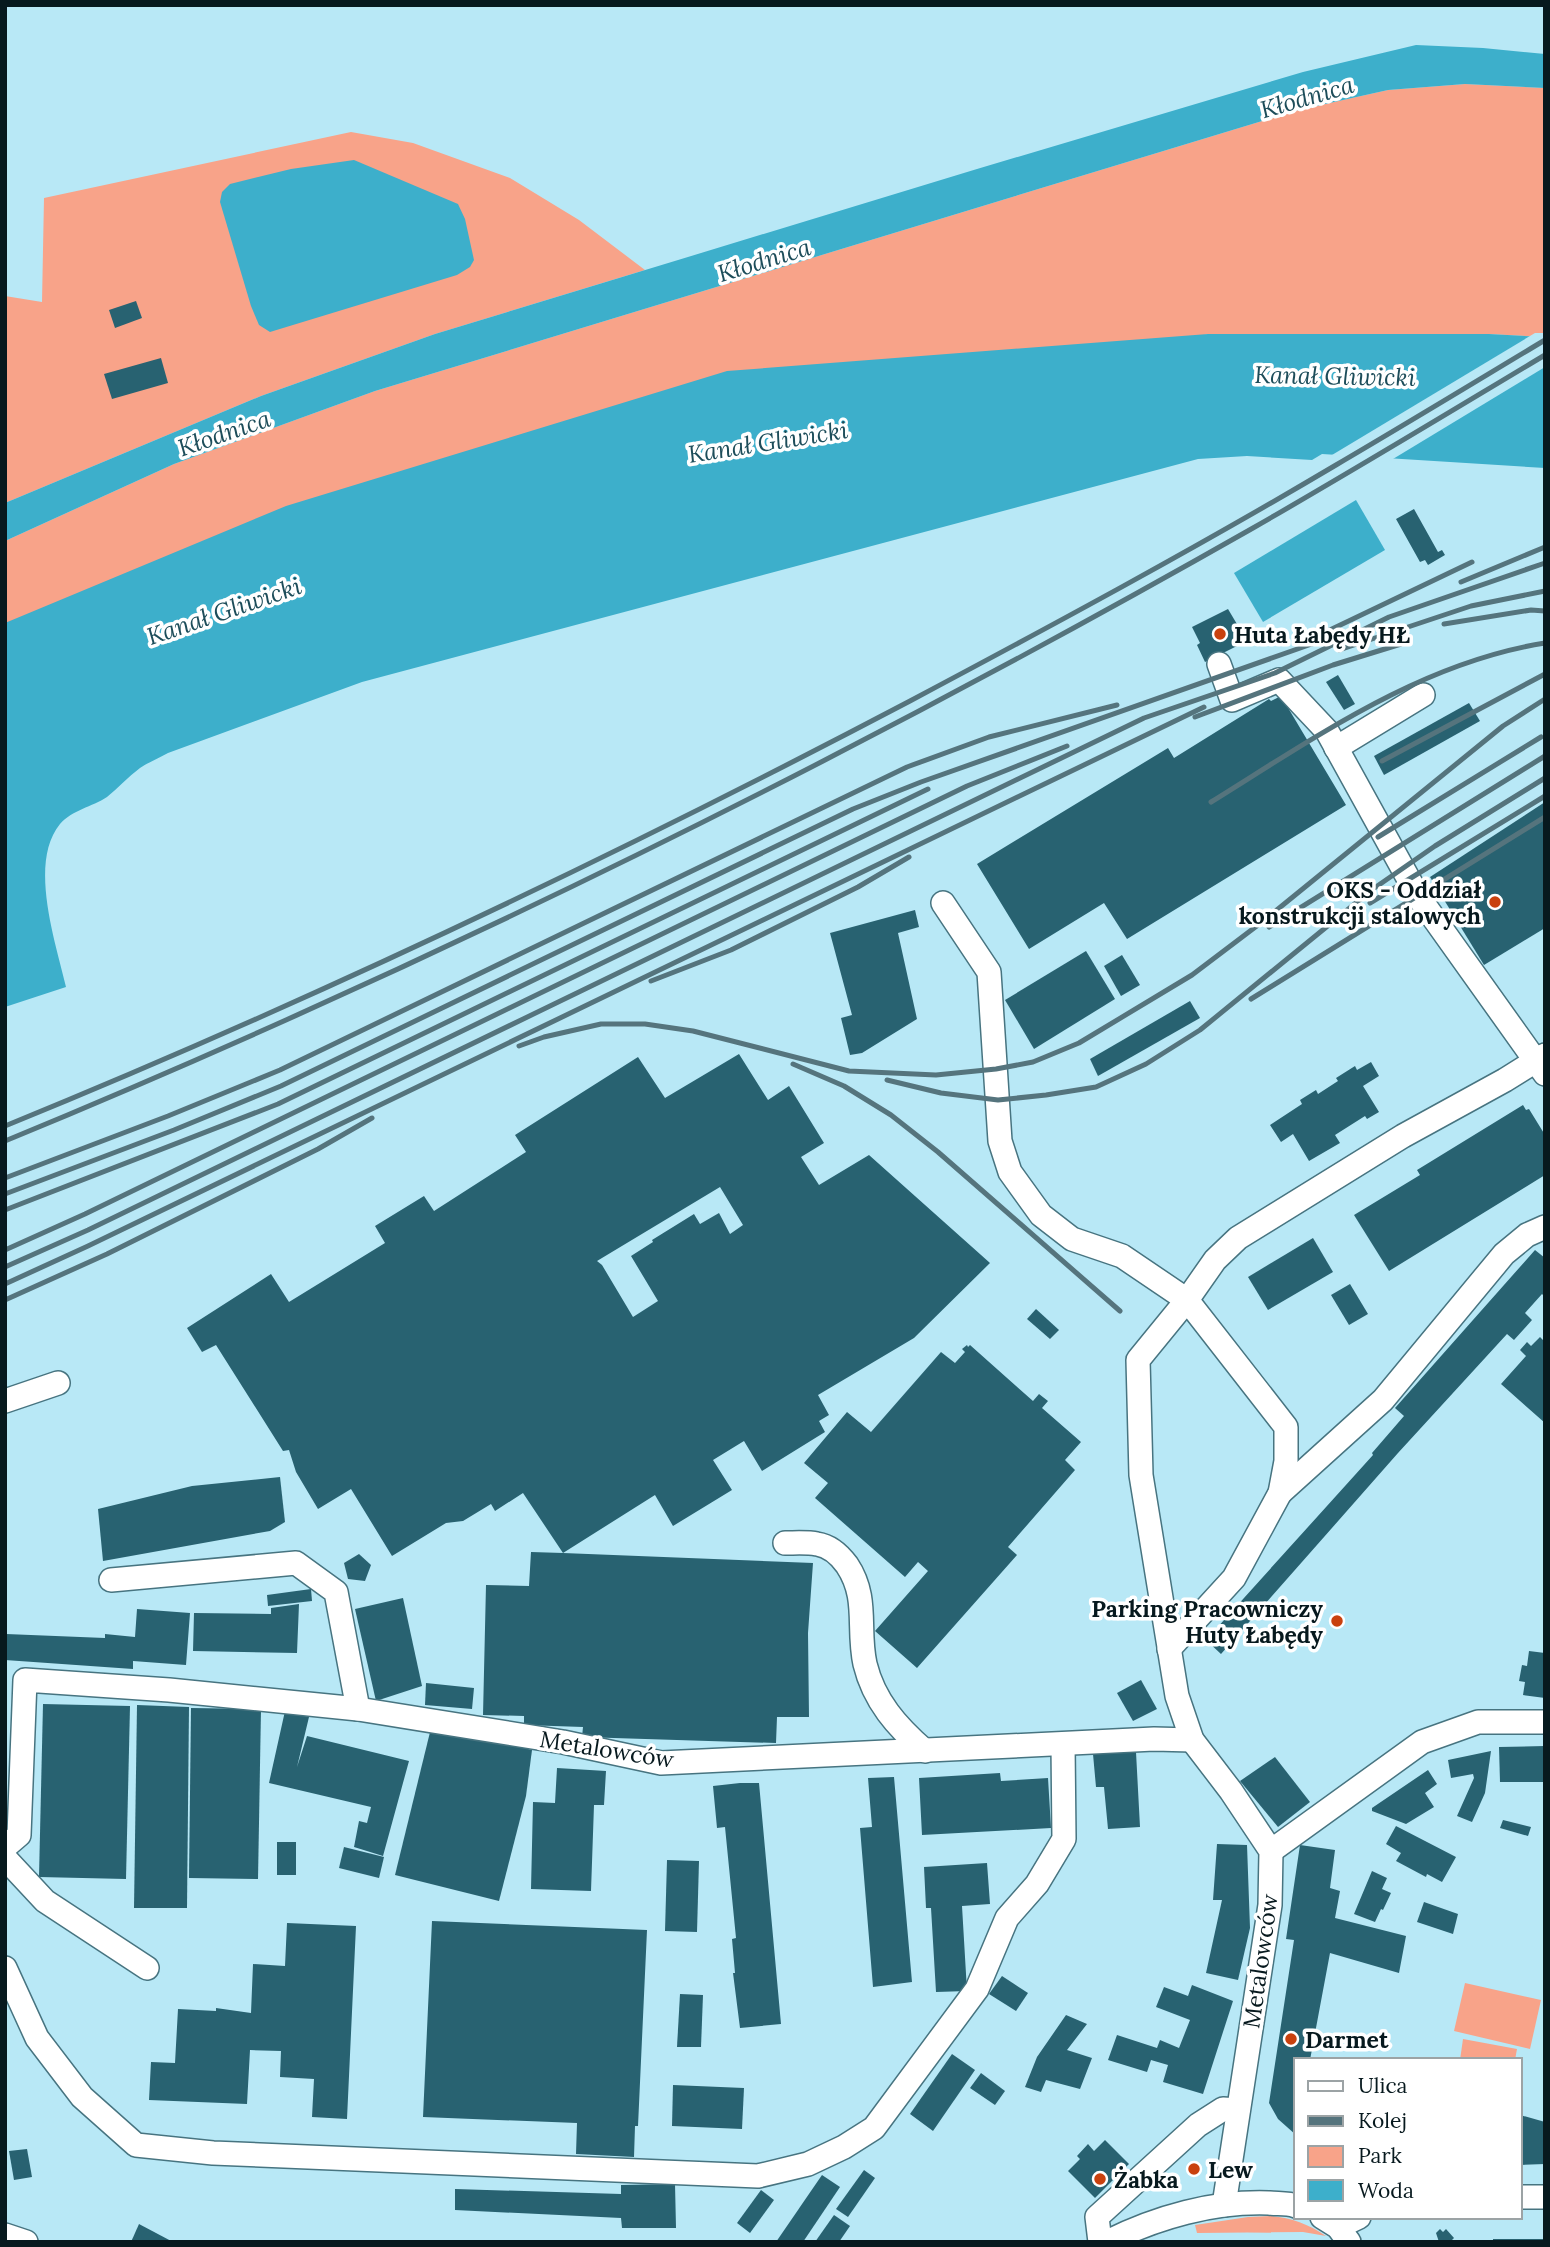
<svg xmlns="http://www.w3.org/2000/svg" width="1550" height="2247" font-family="Lora,serif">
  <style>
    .green { fill: #f8a389 }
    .water { fill: #3dafcb }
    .pier { fill: #b8e8f6 }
    .building { fill: #286271; fill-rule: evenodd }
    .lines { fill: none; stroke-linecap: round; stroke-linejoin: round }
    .minor-casing { stroke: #477480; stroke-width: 26 }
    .minor { stroke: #fff; stroke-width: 23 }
    .rail { stroke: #55747d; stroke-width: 5 }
    .poi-dot { fill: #c9410e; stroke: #fff; stroke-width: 2.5 }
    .labels { text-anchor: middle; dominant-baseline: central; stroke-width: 7; stroke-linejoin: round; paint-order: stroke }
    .poi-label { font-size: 23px; font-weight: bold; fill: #07191e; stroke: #fff; text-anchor: start }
    .street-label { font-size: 23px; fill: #07191e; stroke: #fff }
    .water-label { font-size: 24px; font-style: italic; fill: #1d4d5a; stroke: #fff }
  </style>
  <rect width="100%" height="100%" fill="#b8e8f6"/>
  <g class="green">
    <path d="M1465,84L1545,88V337L1489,334H1208L5,623V541L174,464L375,391L1298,110L1388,90Z"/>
    <path d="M351,132L413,143L510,178L579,220L645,270L435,334L261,396L5,503V296L42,302L44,198Z"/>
    <path d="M1465,1983L1541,2000L1530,2049L1454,2031Z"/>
    <path d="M1463,2039L1517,2049L1515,2060H1460Z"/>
    <path d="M1271,2216C1292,2218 1308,2224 1326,2236L1303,2232L1197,2233L1195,2225L1248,2217Z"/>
  </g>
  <g class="water">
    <path d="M1416,45L1483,48L1545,54V88L1465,84L1388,90L1298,110L375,391L174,464L5,541V503L261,396L435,334L977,169L1303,72Z"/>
    <path d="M354,160L458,204L465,219L474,260L470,267L457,275L270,332L259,325L251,306L220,202L222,192L230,184L291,169Z"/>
    <path d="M1208,334H1489L1545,337V468L1322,454L1312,460L1247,456L1198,459L362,682L168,753C159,758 149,762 140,768C128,777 118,788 107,797C92,807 72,810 60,824C28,863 56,943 66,987L5,1007V623L286,506L727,371Z"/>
    <path d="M1356,500L1385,550L1263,622L1234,573Z"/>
  </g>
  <path class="pier" d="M1535,333H1545V367L1388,462L1327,458Z"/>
  <g class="building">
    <path d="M136,301L142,318L115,328L109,310Z"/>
    <path d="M161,358L168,383L112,399L104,374Z"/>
    <path d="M1414,509L1438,552L1442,550L1445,555L1428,565L1425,560L1420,562L1396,519Z"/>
    <path d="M1228,609L1247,641L1205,662L1197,645L1200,643L1192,627Z"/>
    <path d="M1338,675L1355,704L1344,710L1326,682Z"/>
    <path d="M1281,696L1346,805L1127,939L1104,903L1029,949L977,864L1168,748L1174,758L1269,699L1271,701Z"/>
    <path d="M1469,703L1480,721L1384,775L1374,756Z"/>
    <path d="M1545,802V928L1484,965L1430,877Z"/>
    <path d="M915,910L919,927L898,933L917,1019L862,1053L850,1055L841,1018L852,1015L830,933Z"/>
    <path d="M1086,951L1115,999L1034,1049L1005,1000Z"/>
    <path d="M1122,955L1140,985L1121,996L1104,966Z"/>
    <path d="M1190,1001L1200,1018L1098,1076L1090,1059Z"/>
    <path d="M739,1054L768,1100L789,1086L824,1143L801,1157L819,1185L869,1155L990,1263L914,1338L818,1395L829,1415L819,1421L825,1432L762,1471L744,1441L713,1460L732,1490L673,1526L655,1495L563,1553L813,1563L808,1633L809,1717H777L776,1743L582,1737L583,1727L524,1725V1716L483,1715L486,1585L529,1586L531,1552L563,1553L523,1493L495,1511L491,1504L463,1521L446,1523L392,1556L351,1489L318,1509L296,1472L289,1450L283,1451L216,1345L202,1352L187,1328L271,1274L289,1302L385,1243L375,1226L424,1196L434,1211L526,1152L515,1135L638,1057L665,1098ZM720,1187L743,1225L730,1234L719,1213L700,1224L694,1214L652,1240L653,1242L631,1256L658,1301L633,1317L602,1265L597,1261Z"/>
    <path d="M1371,1062L1379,1076L1363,1086L1379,1112L1367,1119L1365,1116L1335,1135L1340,1143L1309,1161L1293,1134L1281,1142L1270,1125L1302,1104L1300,1100L1316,1090L1318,1094L1338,1081L1336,1078L1355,1066L1357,1070Z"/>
    <path d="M1523,1105L1526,1110L1529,1109L1545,1135V1175L1389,1271L1354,1215L1420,1175L1417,1170Z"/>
    <path d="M1313,1238L1333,1272L1268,1310L1248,1277Z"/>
    <path d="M1535,1250L1545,1258V1297L1542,1294L1525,1313L1532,1320L1514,1340L1507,1334L1398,1453L1221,1654L1206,1640L1373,1455L1372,1453L1404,1416L1395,1408Z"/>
    <path d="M1350,1284L1368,1314L1349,1325L1331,1295Z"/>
    <path d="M1036,1309L1059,1330L1050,1339L1027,1319Z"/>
    <path d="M1540,1337L1545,1342V1423L1501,1384L1526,1356L1520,1350L1527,1342L1531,1346Z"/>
    <path d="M967,1345L968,1347L970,1345L1033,1401L1039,1394L1048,1401L1042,1408L1081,1442L1065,1460L1075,1470L1008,1547L1017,1555L917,1668L875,1631L928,1571L918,1562L905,1577L815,1498L828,1483L804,1463L847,1412L871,1432L941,1352L955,1363L965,1352L962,1349Z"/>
    <path d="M280,1477L285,1522L270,1531L103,1561L98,1509L192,1486Z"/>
    <path d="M359,1554L371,1565L365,1581L348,1579L344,1563Z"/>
    <path d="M311,1589L312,1601L268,1606L267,1595Z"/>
    <path d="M403,1598L422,1686L376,1701L355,1609Z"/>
    <path d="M299,1604L297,1653L193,1651L194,1613L271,1614V1608Z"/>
    <path d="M137,1609L190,1613L186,1665L133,1661V1669L5,1660L6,1634L105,1638V1634L135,1637Z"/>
    <path d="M1529,1651L1545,1653V1698L1523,1695L1525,1682L1519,1681L1522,1665L1527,1666Z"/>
    <path d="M1141,1680L1157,1709L1133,1721L1117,1693Z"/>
    <path d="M426,1683L474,1688L472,1709L425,1705Z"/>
    <path d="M43,1704L130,1706L126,1879L39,1877Z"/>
    <path d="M137,1705L189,1707L187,1908H134Z"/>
    <path d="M191,1708L261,1709L258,1879L189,1878Z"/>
    <path d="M285,1711L309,1717L297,1767L307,1736L409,1761L383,1856L354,1847L359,1821L367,1823L371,1807L269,1783Z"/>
    <path d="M432,1724L532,1750L526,1796L499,1901L395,1875Z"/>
    <path d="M1545,1746V1782H1500L1499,1747Z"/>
    <path d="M1491,1751L1485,1793L1472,1822L1457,1816L1474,1778L1473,1774L1451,1778L1448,1760Z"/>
    <path d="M1136,1752L1140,1827L1108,1829L1104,1787H1096L1093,1754Z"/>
    <path d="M1275,1757L1310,1802L1278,1827L1240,1781Z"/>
    <path d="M557,1768L606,1771L604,1805H594L591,1891L531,1889L533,1802L555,1803Z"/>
    <path d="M1428,1770L1437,1784L1425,1793L1434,1807L1406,1824L1372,1811V1808Z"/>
    <path d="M1000,1773L1001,1781L1048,1778L1051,1828L922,1835L919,1778Z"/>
    <path d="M894,1777L912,1982L873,1987L860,1828L872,1827L868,1778Z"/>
    <path d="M740,1783H759L781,2024L740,2028L733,1973H735L732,1939L736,1938L725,1827L717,1828L713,1786Z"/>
    <path d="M1503,1820L1531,1827L1528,1836L1500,1828Z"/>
    <path d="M1396,1826L1456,1857L1442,1882L1427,1874L1426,1877L1396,1861L1401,1853L1386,1844Z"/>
    <rect x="277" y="1842" width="19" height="33"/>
    <path d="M1217,1844L1247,1845L1250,1928L1238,1980L1206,1973L1222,1900H1213Z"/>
    <path d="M1300,1845L1335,1850L1330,1888L1340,1891L1335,1918L1406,1936L1399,1973L1330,1953L1310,2060H1296V2135L1278,2119L1269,2103L1294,1940L1286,1939Z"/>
    <path d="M344,1847L384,1857L379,1878L339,1868Z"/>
    <path d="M667,1860L699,1861L697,1932L665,1931Z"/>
    <path d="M987,1863L990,1904L962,1906L967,1991L936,1992L931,1908H926L924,1867Z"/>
    <path d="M1372,1871L1387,1878L1382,1889L1391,1893L1383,1910L1381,1909L1375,1922L1354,1914Z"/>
    <path d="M1424,1902L1458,1914L1453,1934L1417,1922Z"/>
    <path d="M432,1921L647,1930L638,2126H635L634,2157L576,2154L577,2123L423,2117Z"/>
    <path d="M287,1923L356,1926L347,2119L312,2117L314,2079L280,2077L281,2051L250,2050L247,2104L149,2100L151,2062L175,2063L178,2009L216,2011V2008L251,2013L253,1964L285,1966Z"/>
    <path d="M1002,1976L1028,1993L1016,2011L989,1994Z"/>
    <path d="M1192,1985L1233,2001L1203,2094L1163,2082L1168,2065L1151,2060L1147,2072L1108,2060L1117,2035L1157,2048L1160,2040L1179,2048L1190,2020L1156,2007L1164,1987L1188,1996Z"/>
    <path d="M680,1994L703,1995L701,2047H677Z"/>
    <path d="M1066,2015L1087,2024L1067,2050L1092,2058L1080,2089L1046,2080L1041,2092L1025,2087L1037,2057Z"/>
    <path d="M952,2054L975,2070L933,2131L910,2114Z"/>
    <path d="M981,2073L1005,2091L995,2105L970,2088Z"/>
    <path d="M673,2085L744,2088L742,2129L672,2126Z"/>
    <path d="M1520,2115L1545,2122V2164L1520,2165Z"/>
    <path d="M1105,2140L1129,2164L1095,2198L1068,2171L1080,2159L1077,2156L1088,2144L1094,2151Z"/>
    <path d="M27,2149L32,2177L14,2180L9,2151Z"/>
    <path d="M864,2170L875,2178L848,2217L836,2209Z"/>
    <path d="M822,2175L840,2187L803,2242H776Z"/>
    <path d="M675,2184L676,2228H622L621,2218L455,2210V2189L621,2194V2185Z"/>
    <path d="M761,2190L774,2200L750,2233L737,2223Z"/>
    <path d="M834,2215L850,2226L839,2242H815Z"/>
    <path d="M139,2224L173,2242H131Z"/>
    <path d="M1440,2229L1443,2232L1446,2229L1454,2238L1450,2242H1439L1436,2233Z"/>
    <rect x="1493" y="2239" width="52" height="3"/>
  </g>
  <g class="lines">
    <defs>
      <g id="minor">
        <path d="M1219,664L1232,700L1279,680L1327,731L1418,896L1545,1074"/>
        <path d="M1336,748L1423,695"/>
        <path d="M943,903L989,972L1000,1141L1010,1172L1041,1215L1072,1239L1122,1256L1187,1300L1286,1427V1461L1280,1493L1234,1578L1169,1649"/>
        <path d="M5,1401L58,1383"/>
        <path d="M1280,1493L1383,1400L1504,1254L1527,1235L1545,1227"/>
        <path d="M785,1543C795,1543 807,1542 817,1544C830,1546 839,1554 847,1565C869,1598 857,1628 865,1664C874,1701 897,1727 925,1751"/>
        <path d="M111,1580L296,1563L336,1592L358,1709"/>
        <path d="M5,1847L19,1835L25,1680L169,1690L358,1709L563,1742L661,1763L1154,1739L1192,1740"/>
        <path d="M1271,1851L1422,1742L1478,1722H1545"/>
        <path d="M5,1858L45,1901L147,1968"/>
        <path d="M5,1968L37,2038L82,2097L136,2145L213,2153L758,2176L808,2164L844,2147L874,2128L977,1989L1007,1918L1037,1884L1064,1839L1063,1744"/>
        <path d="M1520,2197H1545"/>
        <path d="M1224,2205L1270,1905L1271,1851L1231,1791L1192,1740L1177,1696L1141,1475L1138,1360L1187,1300L1215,1260L1238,1238L1403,1136L1505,1080L1545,1055"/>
        <path d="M1322,2217L1338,2227L1349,2242"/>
        <path d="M1338,2227L1359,2217"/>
        <path d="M5,2235L26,2242"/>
        <path d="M1100,2242L1097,2217L1198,2125L1223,2109L1238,2110"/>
        <path d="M1107,2242C1157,2217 1214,2201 1269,2203C1278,2204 1288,2203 1296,2206"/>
      </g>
    </defs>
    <use href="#minor" class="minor-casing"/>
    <use href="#minor" class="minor"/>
    <g class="rail">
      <path d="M1461,582L1545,547"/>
      <path d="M1444,624L1531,610L1545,611"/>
      <path d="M1311,639L1472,562"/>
      <path d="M1339,650L1471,606L1545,591"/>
      <path d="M1195,717L1333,665L1401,644"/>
      <path d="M1382,761L1545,674"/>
      <path d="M1211,802C1316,737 1420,663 1545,643"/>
      <path d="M1378,837L1541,737"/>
      <path d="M1370,903L1545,796"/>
      <path d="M1269,927L1545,756"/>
      <path d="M651,981L731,950L858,887L909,857"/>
      <path d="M1251,999L1545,817"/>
      <path d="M519,1046L544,1037L601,1024H645L693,1031L849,1071L936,1075L996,1069L1033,1062L1079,1043L1192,975L1262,922L1503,726L1545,699"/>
      <path d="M793,1064L844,1086L891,1115L938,1152L1120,1311"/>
      <path d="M887,1080L941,1093L998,1100L1046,1095L1096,1087L1146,1064L1200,1030L1373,889L1435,846L1545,778"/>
      <path d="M5,1126C314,1000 615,856 910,701C1053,625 1196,548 1336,465C1406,424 1475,382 1545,340"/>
      <path d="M5,1141C434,964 850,757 1253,528C1351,472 1448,413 1545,355"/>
      <path d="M5,1178L168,1116L280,1070L907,767L989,737L1117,705"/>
      <path d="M5,1194L174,1130L281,1086L853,809L921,782L1323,640"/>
      <path d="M5,1210L278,1104L928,789"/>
      <path d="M5,1250L85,1214L967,786L1067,746"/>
      <path d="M5,1267L88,1230L1144,718L1275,673L1389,617L1545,563"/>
      <path d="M5,1284L88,1246L1204,707"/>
      <path d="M5,1300L107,1254L318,1149L372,1118"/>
    </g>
  </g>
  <g class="poi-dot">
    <circle cx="1220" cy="634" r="7"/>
    <circle cx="1495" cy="902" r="7"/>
    <circle cx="1337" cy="1621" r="7"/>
    <circle cx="1291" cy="2039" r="7"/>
    <circle cx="1194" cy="2169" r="7"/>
    <circle cx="1100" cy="2179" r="7"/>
  </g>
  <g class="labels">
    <g class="poi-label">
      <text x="1234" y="634">Huta Łabędy HŁ</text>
      <text x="1481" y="889" text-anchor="end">OKS - Oddział<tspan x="1481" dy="26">konstrukcji stalowych</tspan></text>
      <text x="1323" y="1608" text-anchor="end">Parking Pracowniczy<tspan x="1323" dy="26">Huty Łabędy</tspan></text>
      <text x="1305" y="2039">Darmet</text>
      <text x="1208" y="2169">Lew</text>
      <text x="1114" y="2179">Żabka</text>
    </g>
    <g class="street-label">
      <text transform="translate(607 1749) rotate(9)">Metalowców</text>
      <text transform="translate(1260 1961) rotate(-82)">Metalowców</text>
    </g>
    <g class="water-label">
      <text transform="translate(1307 97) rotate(-16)">Kłodnica</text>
      <text transform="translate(764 260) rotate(-17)">Kłodnica</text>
      <text transform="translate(1335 376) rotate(1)">Kanał Gliwicki</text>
      <text transform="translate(224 433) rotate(-19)">Kłodnica</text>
      <text transform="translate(768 442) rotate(-9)">Kanał Gliwicki</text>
      <text transform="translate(224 611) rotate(-19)">Kanał Gliwicki</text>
    </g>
  </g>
  <rect width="1550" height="2247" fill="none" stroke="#07191e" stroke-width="14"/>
  <rect x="1294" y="2058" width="228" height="161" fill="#ffffff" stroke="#9ca3a5" stroke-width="2"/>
  <rect x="1308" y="2081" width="35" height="10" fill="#ffffff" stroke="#9ca3a5" stroke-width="2"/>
  <text x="1358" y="2093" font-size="21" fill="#07191e">Ulica</text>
  <rect x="1308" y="2116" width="35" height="10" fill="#55747d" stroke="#9ca3a5" stroke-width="2"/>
  <text x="1358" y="2128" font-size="21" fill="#07191e">Kolej</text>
  <rect x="1308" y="2146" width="35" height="21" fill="#f8a389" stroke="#9ca3a5" stroke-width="2"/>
  <text x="1358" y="2163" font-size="21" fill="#07191e">Park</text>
  <rect x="1308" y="2180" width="35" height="21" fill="#3dafcb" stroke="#9ca3a5" stroke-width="2"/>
  <text x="1358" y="2198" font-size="21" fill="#07191e">Woda</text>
</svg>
